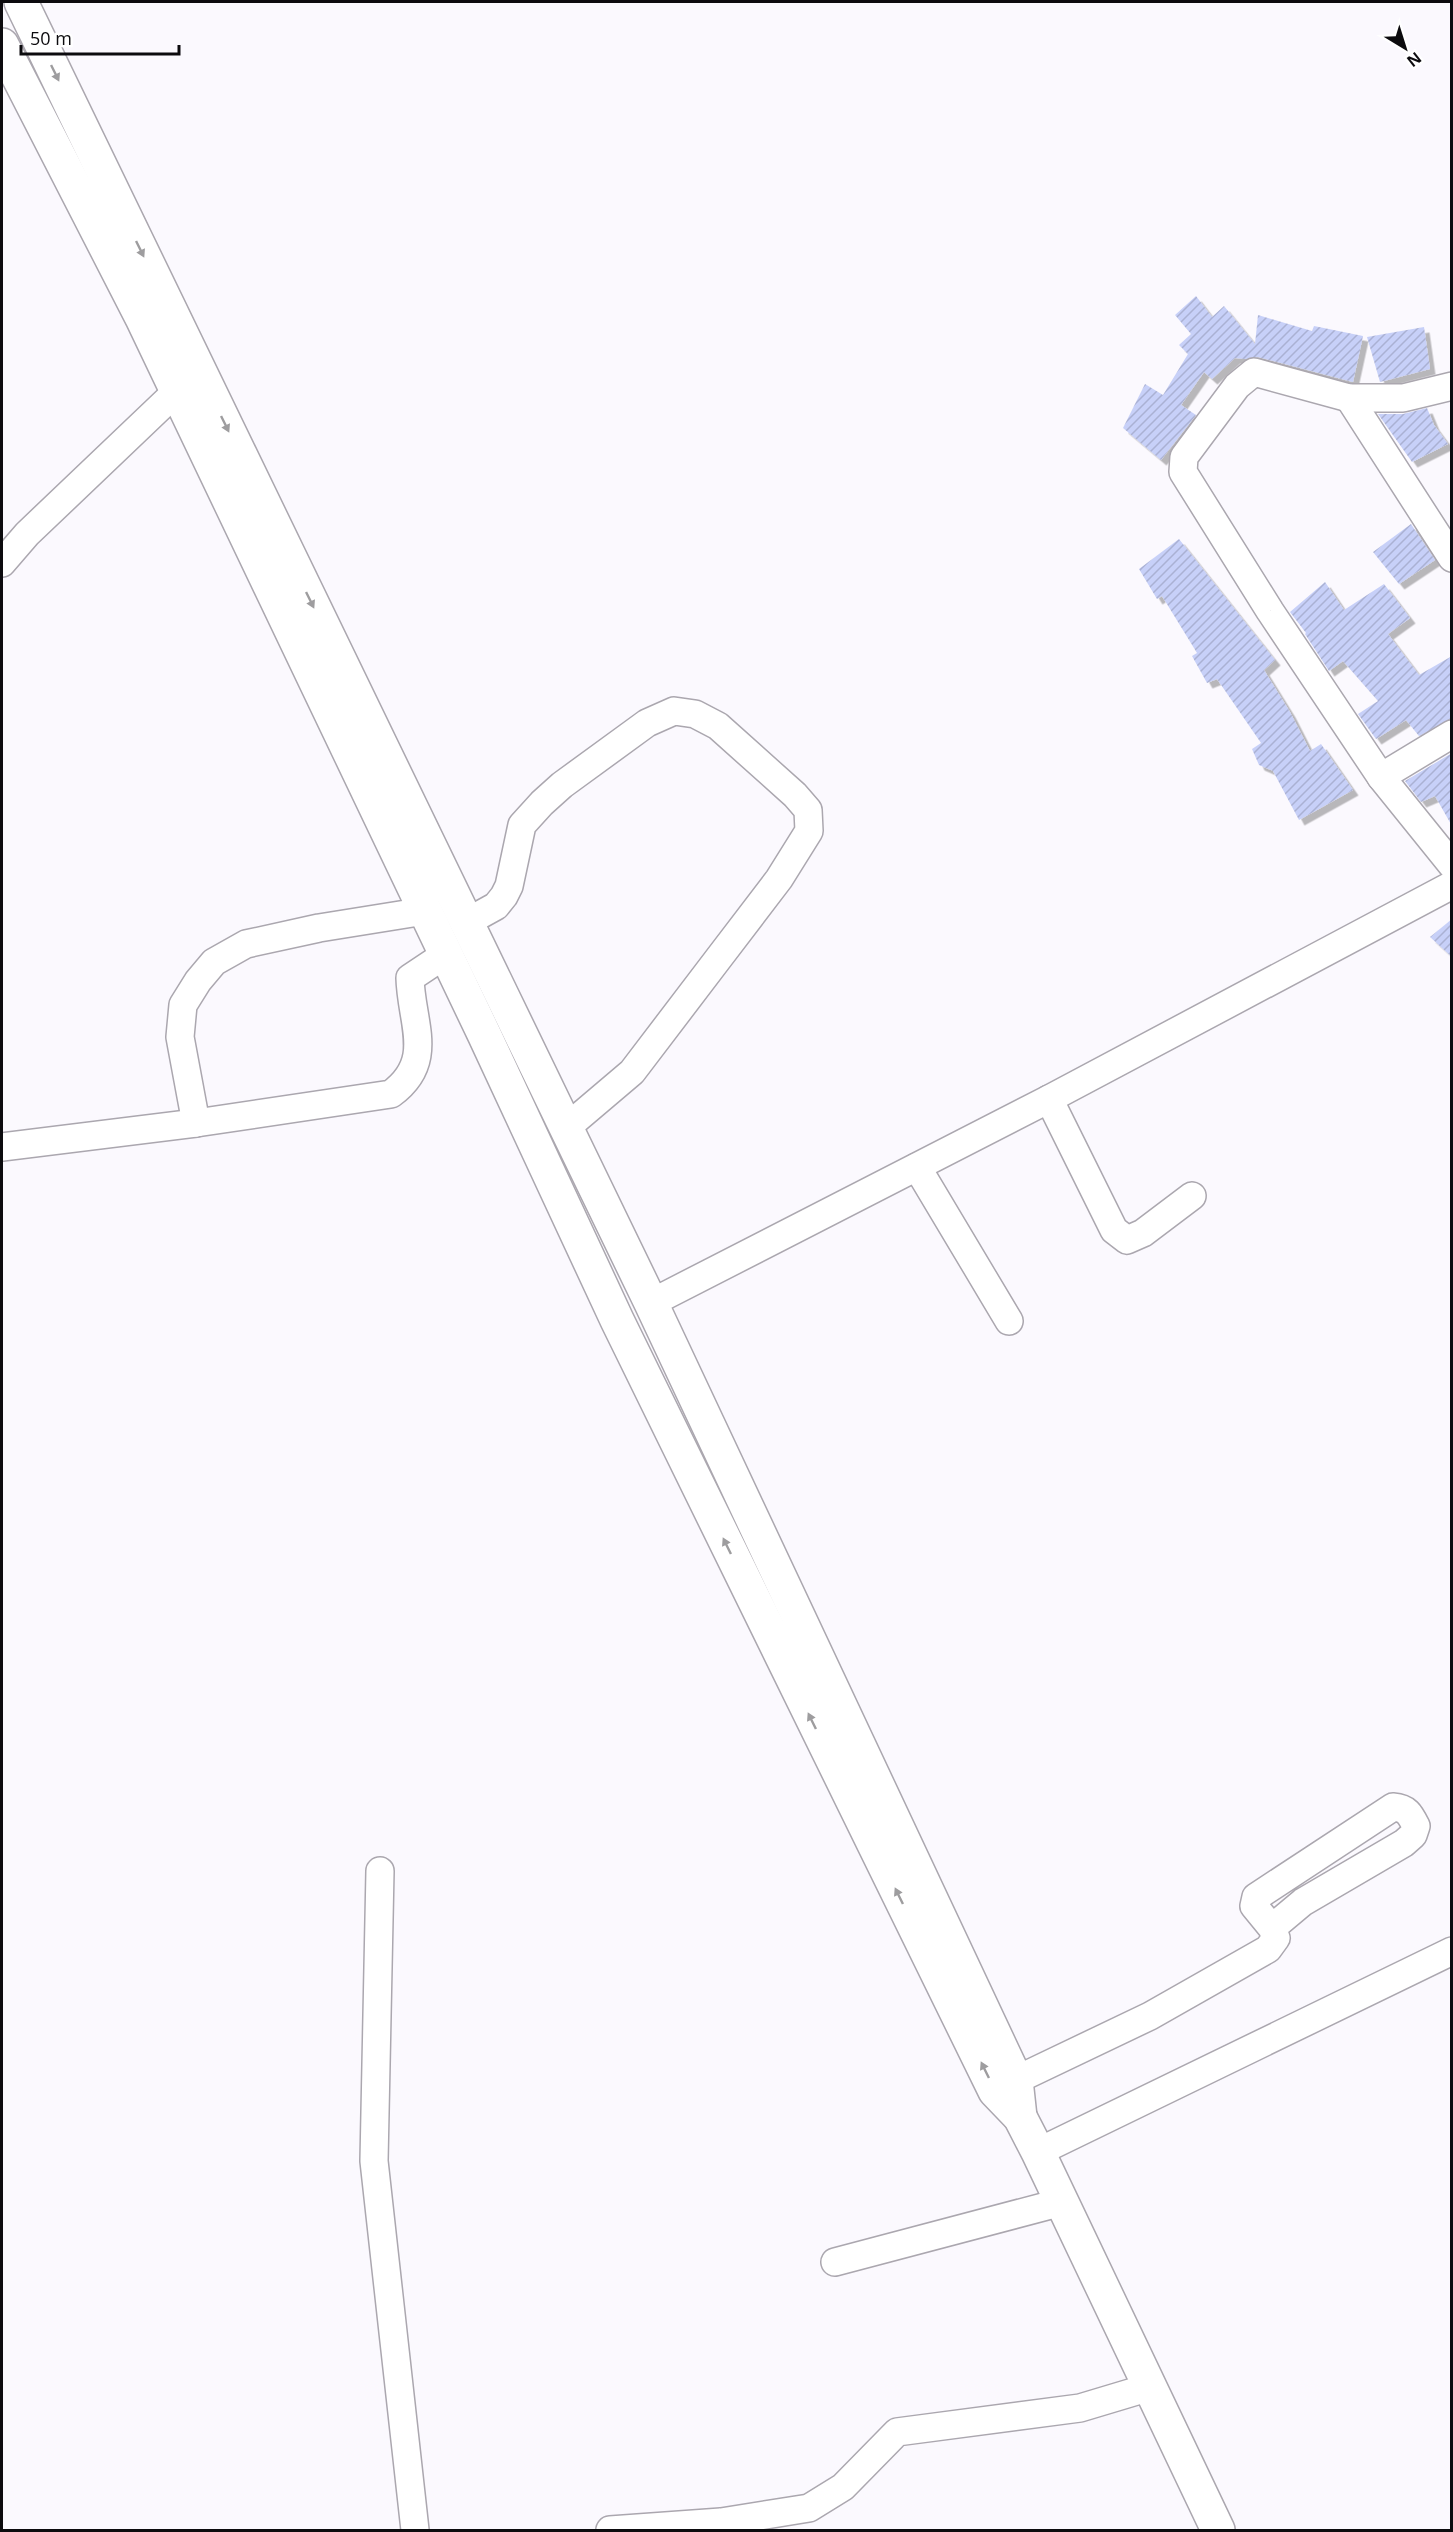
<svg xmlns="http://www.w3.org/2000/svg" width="1453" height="2532" font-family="'Open Sans',sans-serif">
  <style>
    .building { fill: url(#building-hatch); filter: url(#shadow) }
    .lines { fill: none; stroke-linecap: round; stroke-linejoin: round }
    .minor-casing { stroke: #aba7af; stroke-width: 30 }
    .major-casing { stroke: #aba7af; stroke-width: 36 }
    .minor { stroke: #fff; stroke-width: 27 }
    .major { stroke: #fff; stroke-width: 33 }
    .oneway { fill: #9e9d9f }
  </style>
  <defs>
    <pattern id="building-hatch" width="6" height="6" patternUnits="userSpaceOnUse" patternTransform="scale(1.5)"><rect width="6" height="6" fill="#c7d0f8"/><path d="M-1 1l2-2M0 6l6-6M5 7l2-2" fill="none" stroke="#aab1d3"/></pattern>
    <filter id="shadow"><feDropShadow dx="5.5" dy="5.5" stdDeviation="0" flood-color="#0004"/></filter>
  </defs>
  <rect width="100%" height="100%" fill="#fbf9fe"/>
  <g class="building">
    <path d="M1196,296L1212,317L1224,306L1255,344L1258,315L1312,331L1314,326L1363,336L1353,382L1258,357L1245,359L1235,358L1212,379L1204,372L1181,405L1196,415L1161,460L1123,428L1145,384L1163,395L1188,354L1179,345L1191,334L1175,315Z"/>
    <path d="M1424,327L1430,369L1380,382L1367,337Z"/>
    <path d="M1427,408L1434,425L1448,444L1412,462L1378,414H1403Z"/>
    <path d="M1411,524L1435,560L1399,584L1373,552Z"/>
    <path d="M1179,539L1275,660L1264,670L1290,712L1310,751L1321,744L1353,790L1299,820L1273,771L1259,765L1252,749L1261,743L1217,679L1207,683L1192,656L1197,653L1162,596L1157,599L1139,569Z"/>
    <path d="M1325,582L1344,610L1384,584L1410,618L1388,634L1419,675L1452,656V718L1419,736L1406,720L1376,739L1358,714L1378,701L1343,661L1329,671L1305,634L1306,633L1290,612Z"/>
    <path d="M1452,753V826L1435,796L1421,802L1405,781Z"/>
    <path d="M1452,919V957L1430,937Z"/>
  </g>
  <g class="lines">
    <defs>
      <g id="minor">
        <path d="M1452,386L1403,398H1349L1254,372L1237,386L1184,457L1183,472L1270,611L1381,777L1452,865"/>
        <path d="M1349,398L1452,558"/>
        <path d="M2,563L27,534L177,391"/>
        <path d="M1381,777L1452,734"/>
        <path d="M467,922L496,906L504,896L509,886L522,825L542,803L562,785L647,723L674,711L695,714L718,726L795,795L808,810L809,831L779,879L718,959L632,1072L566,1128"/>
        <path d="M1049,1099L1114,1230L1127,1240L1143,1233L1192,1196"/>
        <path d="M196,1123L180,1037L183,1005L198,981L214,962L246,944L319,928L425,911"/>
        <path d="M2,1147L196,1123L391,1094C436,1061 411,1023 410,978L446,954"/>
        <path d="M917,1167L1009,1321"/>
        <path d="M651,1303L1049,1099L1452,885"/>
        <path d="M380,1871L374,2161L415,2530"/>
        <path d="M1016,2080L1150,2016L1268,1949L1276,1938L1272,1928L1303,1902L1404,1843L1413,1835L1416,1826C1410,1814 1407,1808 1393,1807L1256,1897L1254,1906L1272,1928"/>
        <path d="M1038,2152L1452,1951"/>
        <path d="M835,2262L1062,2202"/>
        <path d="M610,2530L721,2522L809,2508L843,2487L897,2432L1080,2408L1150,2387"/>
      </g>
      <g id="major">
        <path d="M21,2L651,1303L1016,2080L1020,2117"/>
        <path d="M2,45L142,318L484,1034L617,1320L995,2091L1020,2117L1038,2152L1218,2530"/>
      </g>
    </defs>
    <use href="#minor" class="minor-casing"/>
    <use href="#major" class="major-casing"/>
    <use href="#minor" class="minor"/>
    <use href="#major" class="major"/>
  </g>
  <defs><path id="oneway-solid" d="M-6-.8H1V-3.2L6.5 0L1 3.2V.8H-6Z" transform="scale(1.5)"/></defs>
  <g class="oneway">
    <use href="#oneway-solid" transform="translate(55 73) rotate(64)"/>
    <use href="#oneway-solid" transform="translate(140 249) rotate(64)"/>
    <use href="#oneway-solid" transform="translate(225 424) rotate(64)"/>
    <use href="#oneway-solid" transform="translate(310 600) rotate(64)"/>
    <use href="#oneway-solid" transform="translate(727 1546) rotate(-116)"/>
    <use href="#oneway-solid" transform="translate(812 1721) rotate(-116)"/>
    <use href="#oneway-solid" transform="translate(899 1896) rotate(-116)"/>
    <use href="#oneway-solid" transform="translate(985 2070) rotate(-116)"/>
  </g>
  <rect width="1453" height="2532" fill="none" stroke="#0c0b0e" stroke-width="6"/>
  <g transform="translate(1405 48) rotate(142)" stroke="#ffffff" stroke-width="4.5" paint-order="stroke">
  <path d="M0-4.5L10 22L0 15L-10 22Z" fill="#0c0b0e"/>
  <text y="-9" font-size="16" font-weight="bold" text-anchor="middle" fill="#0c0b0e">N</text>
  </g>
  <path d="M21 45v9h158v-9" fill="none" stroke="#0c0b0e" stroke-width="3"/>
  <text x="30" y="45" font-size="18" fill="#0c0b0e" stroke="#ffffff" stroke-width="4.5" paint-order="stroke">50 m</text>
</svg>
